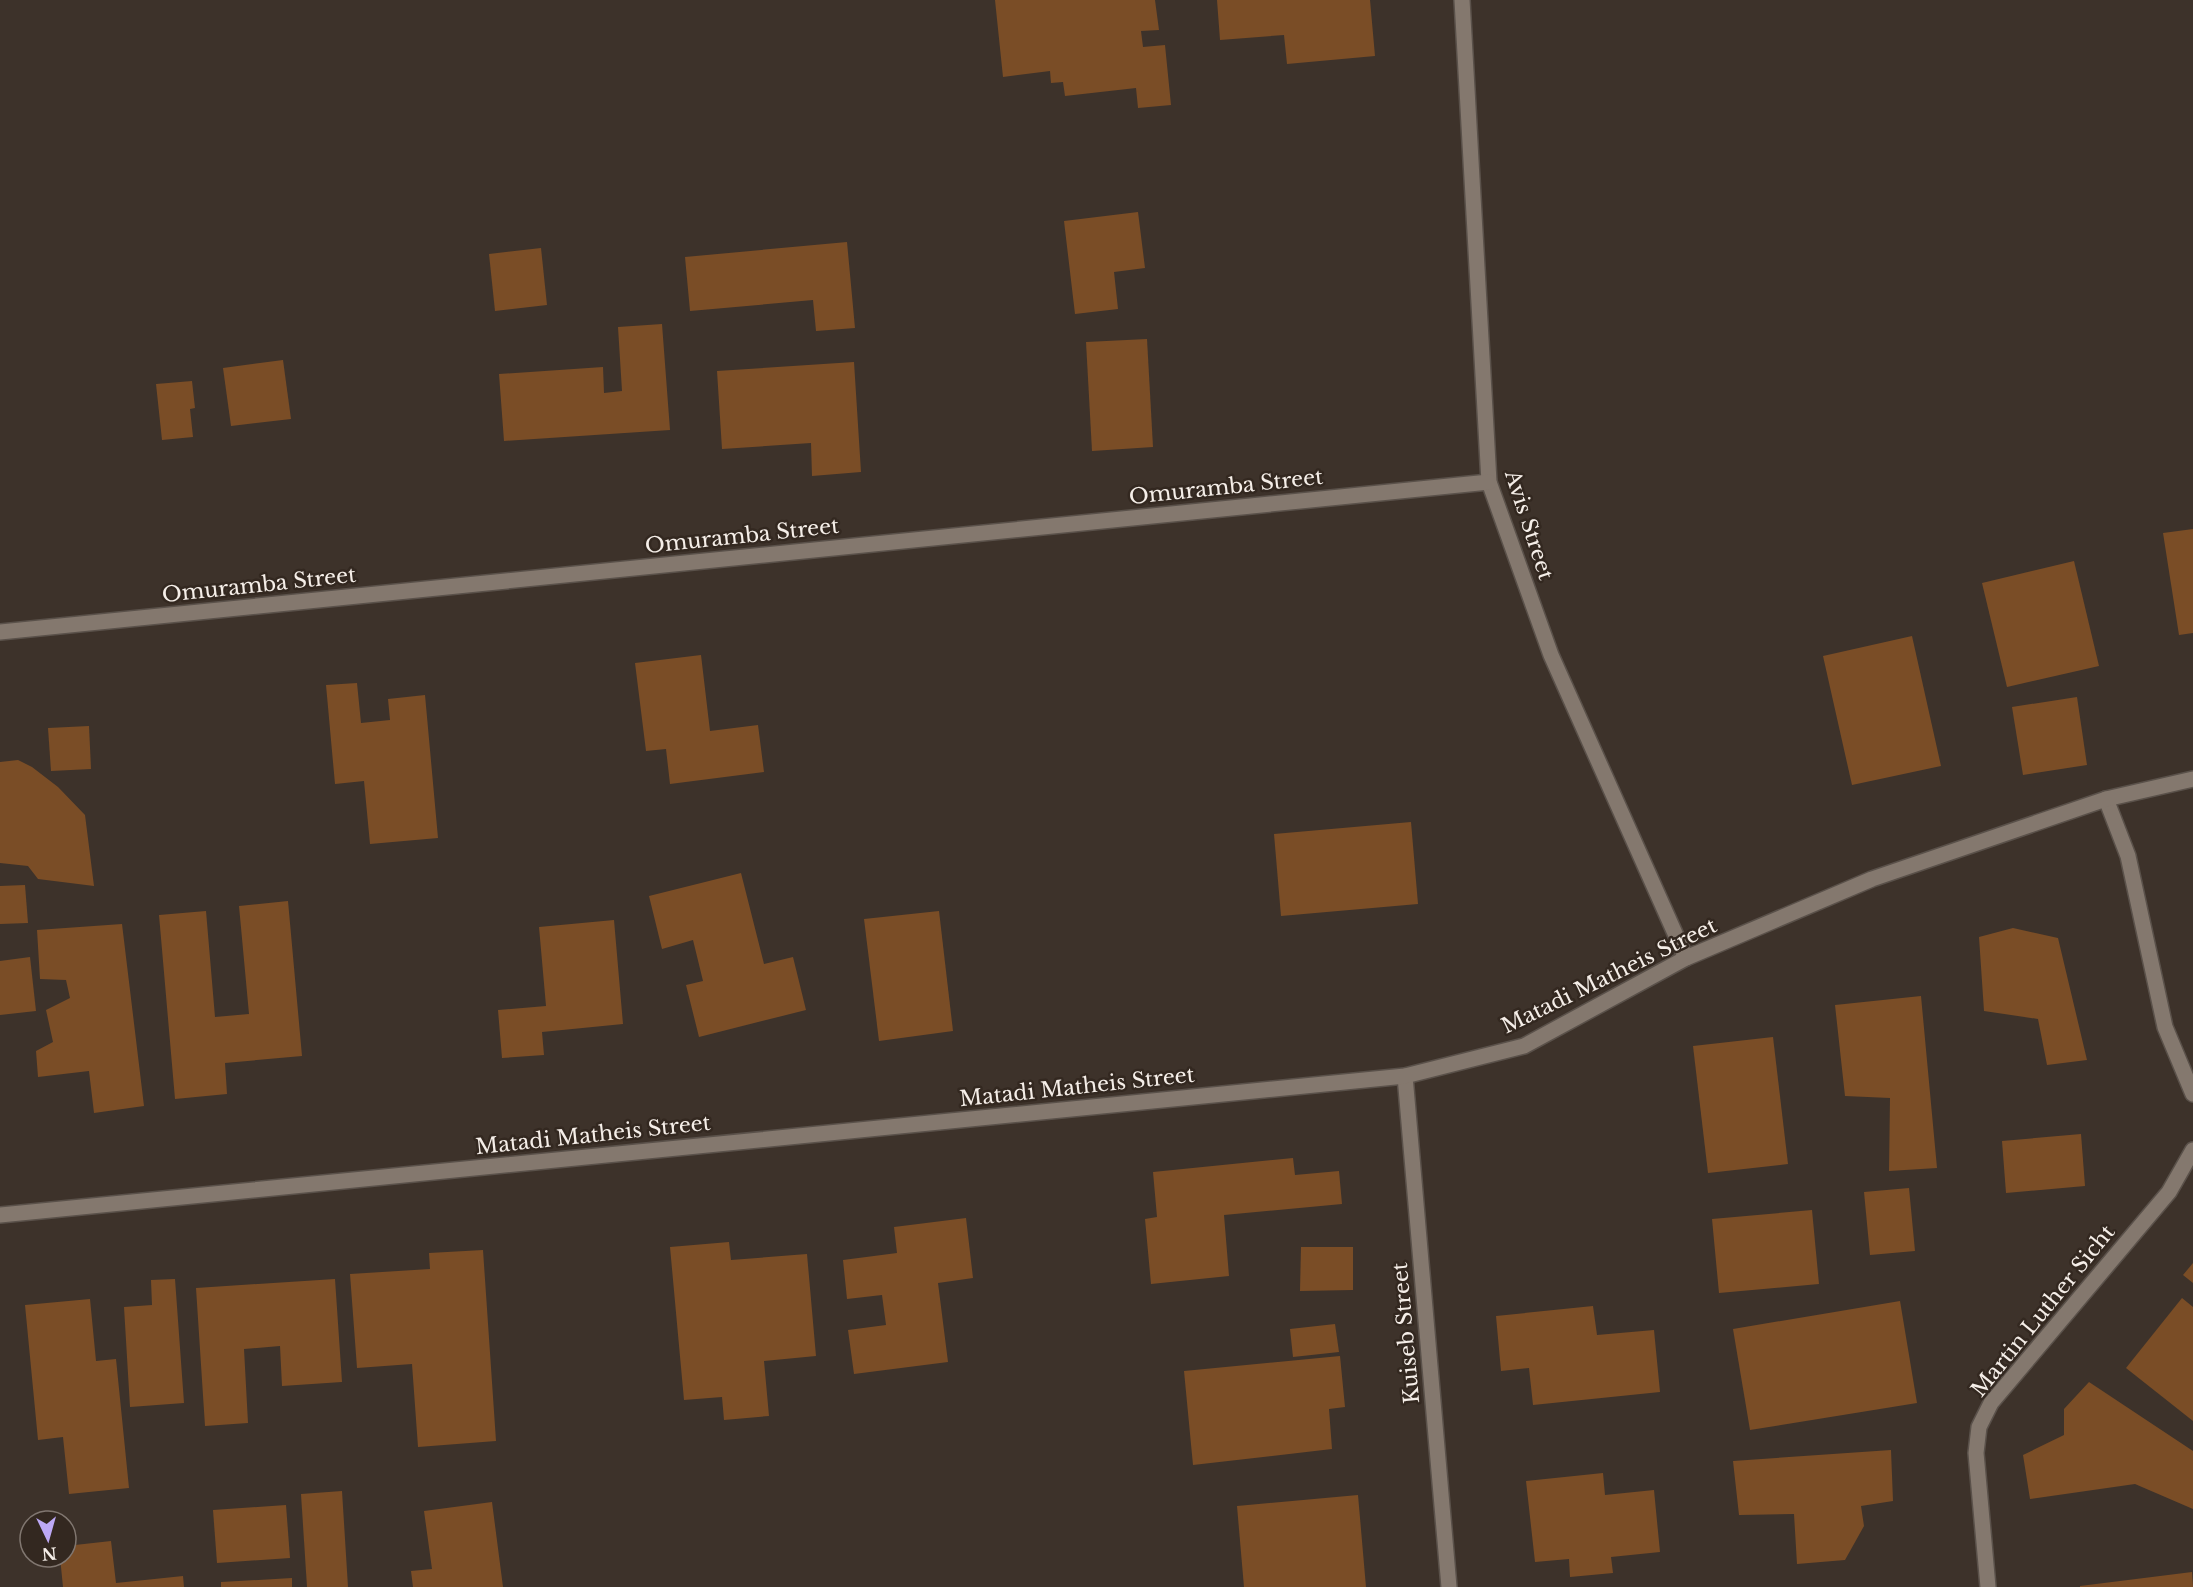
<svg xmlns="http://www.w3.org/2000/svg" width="2193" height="1587" font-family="'Libre Baskerville',serif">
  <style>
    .building { fill: #7a4d26 }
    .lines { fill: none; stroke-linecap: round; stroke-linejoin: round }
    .street-casing { stroke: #5a514a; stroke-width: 18 }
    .street { stroke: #84786e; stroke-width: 15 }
    .labels { text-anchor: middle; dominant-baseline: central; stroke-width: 5; stroke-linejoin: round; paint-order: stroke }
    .street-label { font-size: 21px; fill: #f5eee8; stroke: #332820 }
  </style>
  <rect width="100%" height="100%" fill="#3d322a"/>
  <g class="building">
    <path d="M995,0H1155L1159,30L1141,31L1143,47L1165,45L1171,105L1138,108L1136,88L1065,96L1063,82L1051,83L1050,71L1003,77Z"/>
    <path d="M1217,0H1370L1375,56L1287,64L1284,35L1220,40Z"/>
    <path d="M1138,212L1145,268L1114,272L1118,309L1075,314L1064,221Z"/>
    <path d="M847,242L855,328L816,331L813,300L690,311L685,257Z"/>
    <path d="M541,248L547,305L495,311L489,254Z"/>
    <path d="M662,324L670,430L504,441L499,374L603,367L604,393L622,391L618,327Z"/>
    <path d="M1147,339L1153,447L1092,451L1086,342Z"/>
    <path d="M283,360L291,419L231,426L223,368Z"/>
    <path d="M854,362L861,472L812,476L811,443L722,449L717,371Z"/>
    <path d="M192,381L195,408L190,409L193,437L162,440L156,384Z"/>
    <path d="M2193,529V633L2179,635L2163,533Z"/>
    <path d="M2074,561L2099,666L2007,687L1982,583Z"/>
    <path d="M1912,636L1941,766L1852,785L1823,656Z"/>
    <path d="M701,655L710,731L758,725L764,772L670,784L666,749L646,751L635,663Z"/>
    <path d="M357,683L361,723L390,720L388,699L425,695L438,838L370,844L364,781L335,784L326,685Z"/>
    <path d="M2077,697L2087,765L2023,775L2012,707Z"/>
    <path d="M89,726L91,769L51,771L48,728Z"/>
    <path d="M18,760L32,767L58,787L85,815L94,886L38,879L28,866L0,863V762Z"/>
    <path d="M1411,822L1418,904L1281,916L1274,834Z"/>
    <path d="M741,873L764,964L793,957L806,1010L699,1037L686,985L703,981L693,940L662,949L649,896Z"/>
    <path d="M25,885L28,923L0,924V886Z"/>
    <path d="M288,901L302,1056L225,1063L227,1094L175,1099L159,915L206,911L215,1017L249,1014L239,906Z"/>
    <path d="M939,911L953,1031L879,1041L864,919Z"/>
    <path d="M614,920L623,1024L542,1032L544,1055L502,1058L498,1010L546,1006L539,927Z"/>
    <path d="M122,924L144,1106L94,1113L89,1071L38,1077L36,1051L53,1042L46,1010L70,998L66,980L40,979L37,930Z"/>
    <path d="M2013,928L2058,938L2087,1060L2047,1065L2038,1019L1984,1011L1979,937Z"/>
    <path d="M30,957L36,1011L0,1015V961Z"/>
    <path d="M1921,996L1937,1168L1889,1171L1890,1098L1845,1096L1835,1005Z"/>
    <path d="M1773,1037L1788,1164L1708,1173L1693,1046Z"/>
    <path d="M2081,1134L2085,1186L2006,1193L2002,1141Z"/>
    <path d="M1293,1158L1295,1175L1339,1171L1342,1204L1224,1215L1229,1276L1151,1284L1145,1219L1157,1217L1153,1172Z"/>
    <path d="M1909,1188L1915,1251L1870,1255L1864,1192Z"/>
    <path d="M1812,1210L1819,1284L1719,1293L1712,1219Z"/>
    <path d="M966,1218L973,1278L938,1283L948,1362L854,1374L848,1330L886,1325L882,1295L847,1299L843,1260L897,1253L894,1227Z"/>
    <path d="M729,1242L731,1260L807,1254L816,1356L764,1361L769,1416L724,1420L722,1397L684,1400L670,1247Z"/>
    <path d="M1301,1247H1353V1290L1300,1291Z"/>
    <path d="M483,1250L496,1441L418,1447L412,1364L357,1368L350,1274L430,1269L429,1253Z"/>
    <path d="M2193,1263V1283L2183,1275Z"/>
    <path d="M175,1279L184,1403L130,1407L124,1307L152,1305L151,1280Z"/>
    <path d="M335,1279L342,1382L282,1386L280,1346L244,1349L248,1423L205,1426L196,1288Z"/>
    <path d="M2182,1298L2193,1307V1421L2126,1368Z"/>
    <path d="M90,1299L96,1361L116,1359L129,1488L69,1494L63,1437L38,1440L25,1305Z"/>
    <path d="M1900,1301L1917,1403L1750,1430L1733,1329Z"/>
    <path d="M1593,1306L1597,1335L1654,1330L1660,1392L1533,1405L1529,1368L1501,1371L1496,1316Z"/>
    <path d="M1335,1324L1339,1352L1293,1357L1290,1329Z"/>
    <path d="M1340,1356L1345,1407L1329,1409L1332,1449L1193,1465L1184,1371Z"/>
    <path d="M2089,1382L2193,1451V1509L2135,1484L2030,1499L2023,1455L2064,1435V1409Z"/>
    <path d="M1891,1450L1893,1501L1861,1506L1864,1526L1845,1560L1797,1564L1794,1514L1739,1515L1733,1461Z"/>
    <path d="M1603,1473L1605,1495L1654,1490L1660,1552L1611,1557L1613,1573L1570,1577L1569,1559L1535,1562L1526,1481Z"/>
    <path d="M342,1491L348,1587H307L301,1494Z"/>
    <path d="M1358,1495L1366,1587H1244L1237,1506Z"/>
    <path d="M492,1502L503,1587H413L411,1571L432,1569L424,1511Z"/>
    <path d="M286,1505L290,1558L217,1563L213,1510Z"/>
    <path d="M111,1541L116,1583L183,1576L184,1587H63L60,1557H66V1546Z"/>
    <path d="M2192,1572L2193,1587H2080V1586Z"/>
    <path d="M292,1578V1587H221V1582Z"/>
  </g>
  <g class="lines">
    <defs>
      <g id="street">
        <path d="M1462,0L1489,482L1551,655L1686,958"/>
        <path d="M0,632L1489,482"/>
        <path d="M2106,799L2128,856L2165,1027L2193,1094"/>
        <path d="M1405,1076L1449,1587"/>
        <path d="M0,1215L1405,1076L1524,1046L1686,958L1872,879L2106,799L2193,779"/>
        <path d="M1988,1587L1976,1453L1979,1427L1991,1403L2169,1192L2193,1150"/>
      </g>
    </defs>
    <use href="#street" class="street-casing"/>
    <use href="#street" class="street"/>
  </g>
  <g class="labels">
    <g class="street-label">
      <text transform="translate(1226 487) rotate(-6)">Omuramba Street</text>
      <text transform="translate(1529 525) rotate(72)">Avis Street</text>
      <text transform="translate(742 536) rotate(-6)">Omuramba Street</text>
      <text transform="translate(259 585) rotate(-6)">Omuramba Street</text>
      <text transform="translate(1609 976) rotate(-26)">Matadi Matheis Street</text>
      <text transform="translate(1077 1087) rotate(-6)">Matadi Matheis Street</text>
      <text transform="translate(593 1135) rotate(-6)">Matadi Matheis Street</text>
      <text transform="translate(2043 1311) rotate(-51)">Martin Luther Sicht</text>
      <text transform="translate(1406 1333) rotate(-95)">Kuiseb Street</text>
    </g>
  </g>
  <g transform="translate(48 1539) rotate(175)"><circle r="28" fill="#332820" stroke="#817770" stroke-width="1.5"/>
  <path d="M0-4.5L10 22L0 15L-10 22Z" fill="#bda9f5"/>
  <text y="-9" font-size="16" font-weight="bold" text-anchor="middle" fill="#f5eee8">N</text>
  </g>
</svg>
